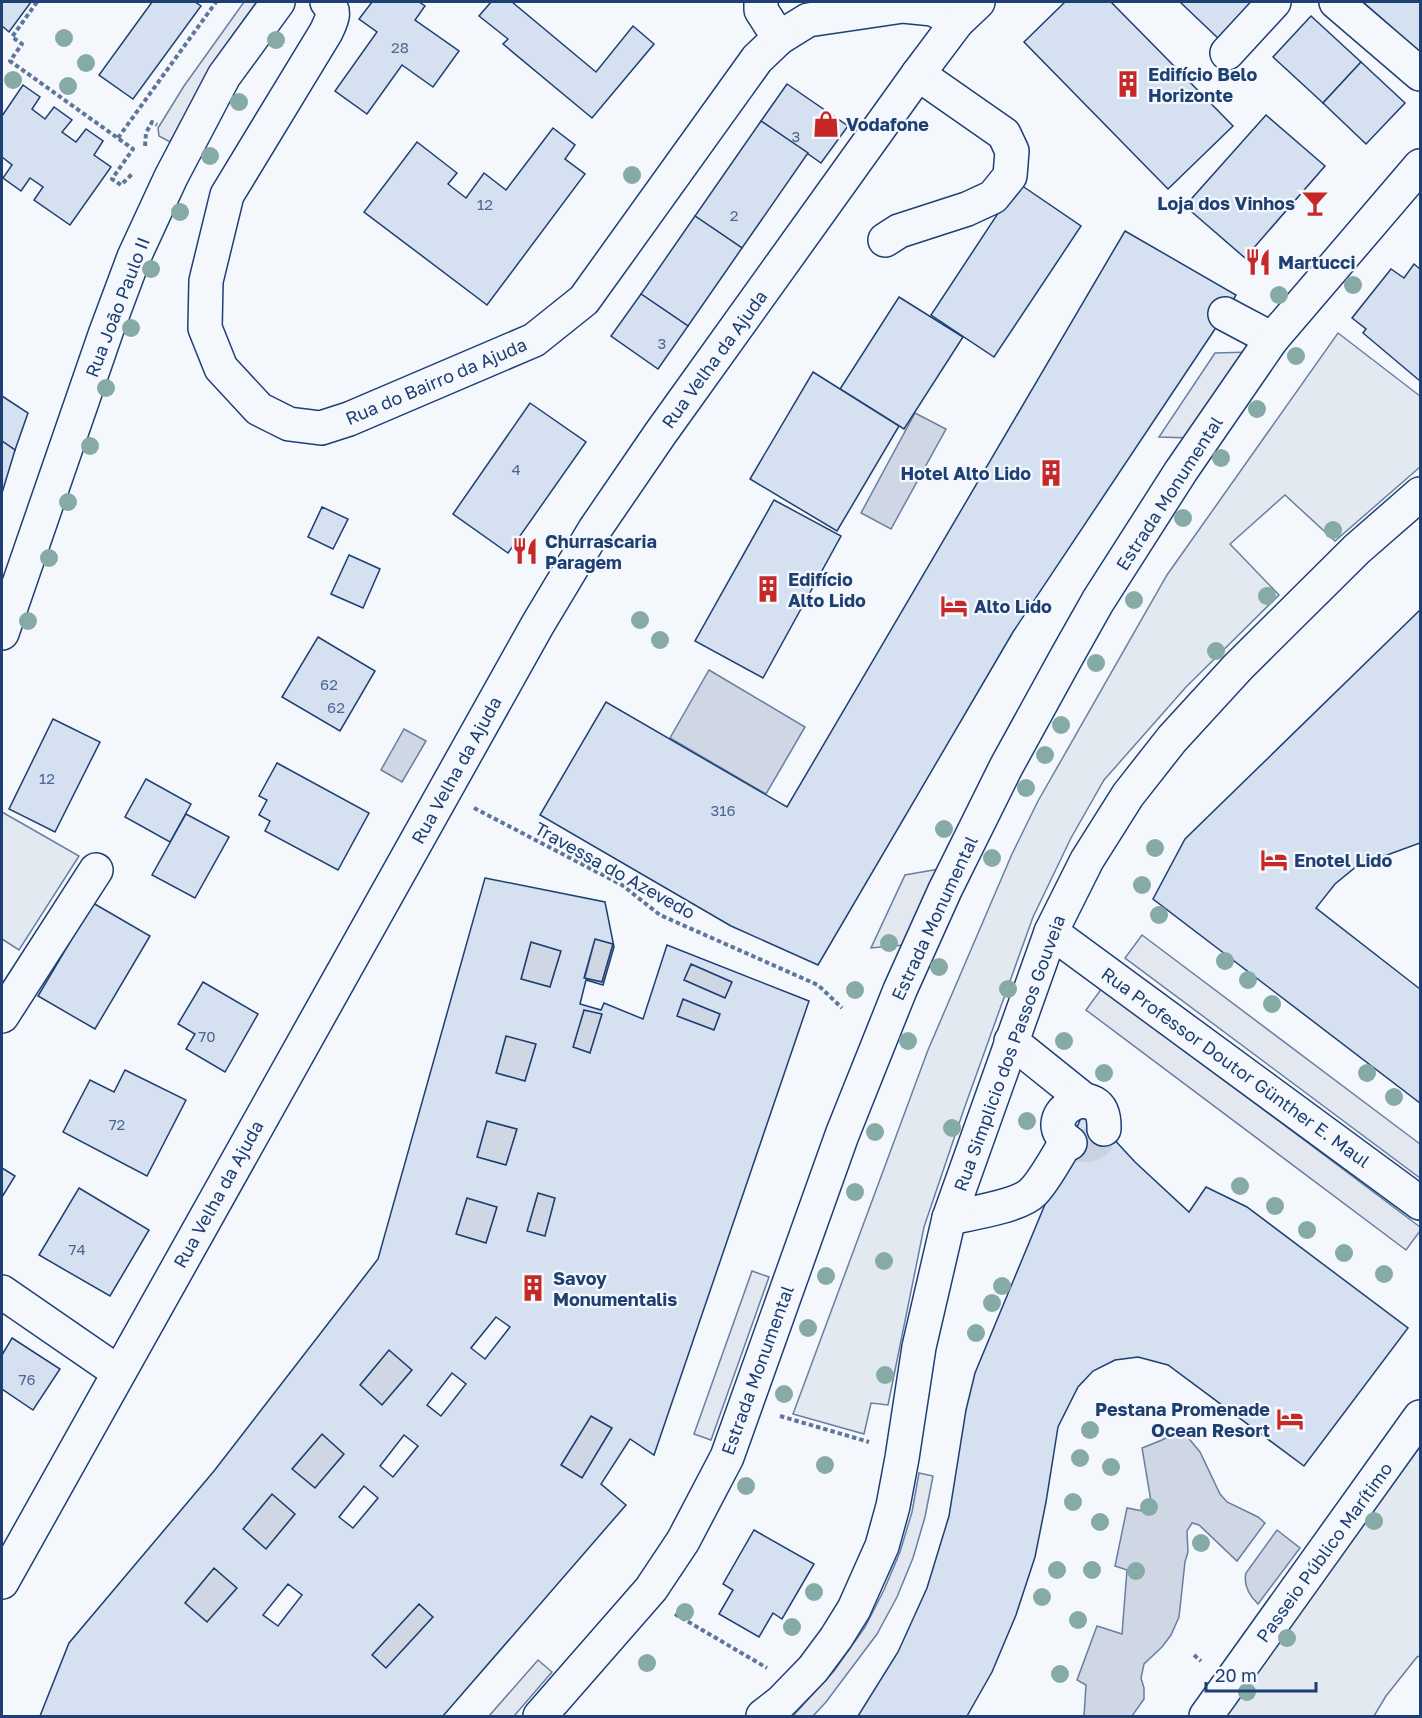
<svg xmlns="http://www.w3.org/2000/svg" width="1422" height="1718" font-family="'Golos Text',sans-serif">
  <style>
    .green { fill: #e3e9f0; stroke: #687fa3; stroke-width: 1.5 }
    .parking { fill: #e3e8f0; stroke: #687fa3; stroke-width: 1.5 }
    .water { fill: #cfd7e4; stroke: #687fa3; stroke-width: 1.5 }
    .building { fill: #d5e0f0; stroke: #1d3f73; stroke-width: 1.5; fill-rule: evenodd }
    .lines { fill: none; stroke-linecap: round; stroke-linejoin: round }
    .minor-tunnel { stroke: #c9d2e0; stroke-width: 33; stroke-dasharray: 33 16; stroke-linecap: butt }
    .minor-casing { stroke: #1d3f73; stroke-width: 36 }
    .major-casing { stroke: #1d3f73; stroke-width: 36 }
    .path { stroke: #5e769c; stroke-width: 4; stroke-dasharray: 4.5 3; stroke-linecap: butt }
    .minor { stroke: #f4f7fb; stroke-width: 33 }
    .major { stroke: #f4f7fb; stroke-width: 33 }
    .tree { fill: #86aba6 }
    .labels { text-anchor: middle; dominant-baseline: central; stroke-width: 4.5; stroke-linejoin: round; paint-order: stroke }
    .number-label { font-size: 15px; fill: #4b6792 }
    .poi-label { font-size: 18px; font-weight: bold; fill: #1d3f73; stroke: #f4f7fb; text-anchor: start }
    .street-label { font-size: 18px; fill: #1d3f73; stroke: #f4f7fb }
  </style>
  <rect width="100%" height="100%" fill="#f4f7fb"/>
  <g class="green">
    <path d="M1338,333L1420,396V467L1335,541L1285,495L1230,544L1279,595L1186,687L1104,780L1071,838L1033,917L964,1109L924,1227L888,1405L871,1403L864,1434L793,1414L928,1050L1012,854L1038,801L1167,575Z"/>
    <path d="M2,812L79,856L19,950L2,939Z"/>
    <path d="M1420,1439V1656L1417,1657L1386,1696L1374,1716H1221Z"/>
  </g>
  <g class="parking">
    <path d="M244,2H258L211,71L170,142L159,136L158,128L184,86Z"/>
    <path d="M1251,352L1191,438L1159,437L1215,353Z"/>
    <path d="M939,869L904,945L871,948L905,875Z"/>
    <path d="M1142,935L1420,1144V1178L1125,958Z"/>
    <path d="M1102,988L1420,1227V1231L1406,1250L1086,1010Z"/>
    <path d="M752,1271L769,1277L711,1440L694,1434Z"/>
    <path d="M919,1473L933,1476L925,1517L913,1558L897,1597L877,1634L826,1702L813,1716H793L834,1671L865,1627L884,1590L900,1552L912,1512Z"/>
    <path d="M538,1660L552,1672L514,1716H489Z"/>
  </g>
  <g class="water">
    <path d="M915,413L946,429L891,529L861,513Z"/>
    <path d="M709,670L805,727L766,794L670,738Z"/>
    <path d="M404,729L426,741L402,782L381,770Z"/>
    <path d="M595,939L613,944L602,982L585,978Z"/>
    <path d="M531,942L561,951L550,987L521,979Z"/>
    <path d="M691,964L732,982L725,998L684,980Z"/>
    <path d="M683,999L720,1014L714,1030L677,1016Z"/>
    <path d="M584,1010L602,1014L590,1053L573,1047Z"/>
    <path d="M506,1036L536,1044L525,1081L496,1073Z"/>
    <path d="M487,1121L517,1129L506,1165L477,1157Z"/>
    <path d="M538,1193L555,1198L545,1236L527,1231Z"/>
    <path d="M467,1198L497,1207L486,1243L456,1234Z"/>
    <path d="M389,1350L412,1370L382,1405L360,1385Z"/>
    <path d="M591,1416L612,1428L582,1478L561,1465Z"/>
    <path d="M1181,1429L1200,1452L1220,1494L1227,1502L1258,1517L1265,1523L1237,1561L1199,1525L1192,1523L1187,1531L1188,1552L1185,1562L1179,1617L1171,1635L1162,1647L1144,1664L1141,1678L1144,1688V1699L1132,1716H1084L1086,1685L1077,1680L1097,1626L1122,1634L1127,1570L1115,1566L1127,1508L1153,1513L1142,1448L1162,1440Z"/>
    <path d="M322,1434L344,1454L315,1488L292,1469Z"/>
    <path d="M272,1494L295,1514L266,1549L243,1529Z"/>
    <path d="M1277,1530L1300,1548L1258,1604C1249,1595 1243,1585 1246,1573Z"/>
    <path d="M214,1568L237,1588L207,1622L185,1603Z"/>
    <path d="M419,1604L433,1617L386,1668L372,1655Z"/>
  </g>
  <g class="building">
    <path d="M2,2H31L9,32L2,26Z"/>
    <path d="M152,2H195L201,6L133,99L99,75Z"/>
    <path d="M372,2H419L425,6L415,20L459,51L433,87L402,65L367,114L335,91L377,32L359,19Z"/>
    <path d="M491,2H512L596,72L633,26L654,44L592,118L503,44L508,39L479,16Z"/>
    <path d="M1065,2H1111L1233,126L1168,189L1024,42Z"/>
    <path d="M1180,2H1260L1221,41Z"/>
    <path d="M1363,2H1420V52Z"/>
    <path d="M1311,16L1361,62L1323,103L1273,57Z"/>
    <path d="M1361,62L1405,103L1366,144L1323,103Z"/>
    <path d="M787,84L848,126L821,163L761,121Z"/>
    <path d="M23,85L40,97L32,109L45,119L54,107L72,120L62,132L76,142L86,129L103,141L94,155L111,167L70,225L34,200L43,187L30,178L21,191L3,178L12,165L2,157V116Z"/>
    <path d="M1266,115L1325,166L1245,258L1185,206Z"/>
    <path d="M761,121L808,153L742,248L695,216Z"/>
    <path d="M553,128L575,145L565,159L585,174L487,305L364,212L417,142L457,173L448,184L466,198L484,173L506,190Z"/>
    <path d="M1018,183L1081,226L994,357L931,315Z"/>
    <path d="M695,216L742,248L688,326L641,294Z"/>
    <path d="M1125,231L1236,295L1225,314L1013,632L818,965L731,926L540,815L606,702L787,807Z"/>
    <path d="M1414,264L1420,269V381L1363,333L1366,329L1352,318L1391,269L1404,278Z"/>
    <path d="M641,294L688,326L658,369L611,336Z"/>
    <path d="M899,297L963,337L904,429L840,389Z"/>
    <path d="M813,372L899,426L837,531L750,479Z"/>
    <path d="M2,396L28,413L15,450L2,441Z"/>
    <path d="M530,403L586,442L508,553L453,514Z"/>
    <path d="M2,441L15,450L2,493Z"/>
    <path d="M774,500L841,536L763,678L695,641Z"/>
    <path d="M322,507L348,519L333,549L308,537Z"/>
    <path d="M349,555L380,569L363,608L331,594Z"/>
    <path d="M1420,610V843L1357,866L1335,884L1316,908L1420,989V1103L1153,899L1185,839Z"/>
    <path d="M318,637L375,671L340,731L282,697Z"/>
    <path d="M53,719L100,742L55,832L9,809Z"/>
    <path d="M277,763L369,813L338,870L265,831L270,821L259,815L267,800L259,796Z"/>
    <path d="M146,779L191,804L170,842L125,817Z"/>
    <path d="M186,814L229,837L195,898L152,875Z"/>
    <path d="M485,878L605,902L614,947L603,985L586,980L580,1004L601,1010L604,1003L643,1019L667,945L809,1001L654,1455L630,1439L601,1484L626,1505L443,1716H40L69,1643L214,1471L378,1259ZM595,939L613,944L602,982L584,978ZM531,942L561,951L550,987L521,979ZM691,964L732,982L725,998L684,980ZM683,999L720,1014L714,1030L677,1016ZM584,1010L602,1014L590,1053L573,1047ZM506,1036L536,1044L525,1081L496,1073ZM487,1121L517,1129L506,1165L477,1157ZM538,1193L555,1198L545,1236L527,1231ZM467,1198L497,1207L486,1243L456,1234ZM496,1317L510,1327L485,1359L471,1348ZM389,1350L412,1370L382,1405L360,1385ZM452,1373L466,1384L441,1416L427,1405ZM591,1416L612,1428L582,1478L561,1465ZM322,1434L344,1454L315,1488L292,1469ZM404,1435L418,1446L393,1477L380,1466ZM364,1486L378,1498L353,1528L339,1517ZM272,1494L295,1514L266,1549L243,1529ZM214,1568L237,1588L207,1622L185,1603ZM288,1584L302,1595L278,1626L263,1615ZM419,1604L433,1617L386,1668L372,1655Z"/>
    <path d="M93,903L150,936L95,1029L38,996Z"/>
    <path d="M203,982L258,1014L225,1072L186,1049L195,1034L178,1024Z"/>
    <path d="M125,1070L186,1100L147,1176L63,1132L90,1080L114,1092Z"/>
    <path d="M1085,1108L1135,1162L1189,1212L1206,1187L1247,1207L1408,1328L1304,1466L1168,1365L1138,1357L1115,1360L1093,1371L1078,1387L1058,1427L1046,1502L1035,1557L1016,1615L992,1672L967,1716H858L898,1652L927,1588L949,1516L966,1410L975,1373Z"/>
    <path d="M2,1168L15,1176L2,1197Z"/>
    <path d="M79,1188L149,1230L110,1296L39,1255Z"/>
    <path d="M12,1338L60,1369L33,1410L2,1389V1355Z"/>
    <path d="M754,1530L814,1564L782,1619L773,1613L759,1637L719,1614L733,1590L723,1584Z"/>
  </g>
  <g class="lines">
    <path class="minor-tunnel" d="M1070,1143C1087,1149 1097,1146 1104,1129"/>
    <defs>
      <g id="minor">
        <path d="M327,2C337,12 331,21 326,32L227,195L206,281L205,328L221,368L259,409L289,424L321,428L349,419L534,340L584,300L757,59L779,38L808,20L903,6L933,9L957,22"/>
        <path d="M761,2V10L779,38"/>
        <path d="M1336,2L1420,74"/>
        <path d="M1227,53L1274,2"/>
        <path d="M885,240L899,231L967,209L993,197L1010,176L1012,151L1004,134L918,74"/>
        <path d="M1225,314L1272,339"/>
        <path d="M2,633L106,332L134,257L171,177L224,76L278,2"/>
        <path d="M1051,932L1420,1203"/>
        <path d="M2,1016L96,870"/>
        <path d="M1011,1041L1087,1102"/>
        <path d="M1070,1143C1029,1116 1106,1071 1104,1129"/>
        <path d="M949,1218C968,1214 1020,1206 1033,1192C1045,1180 1057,1156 1067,1141"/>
        <path d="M2,1292L118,1372"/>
        <path d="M2,1582L538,624L595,529L660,434L918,74L957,22L978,2"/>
        <path d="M540,1716L651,1589L683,1541L727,1457L842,1135L900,990L945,890L1006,767L1067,656L1098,601L1181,471L1272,339L1420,166"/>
        <path d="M1206,1716L1420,1417"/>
      </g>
      <path id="major" d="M763,1716L781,1702L813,1669L836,1638L854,1609L882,1546L893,1506L902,1458L919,1347L949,1218L1051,932L1087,860L1128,795L1172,739L1238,667L1357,549L1420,494"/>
    </defs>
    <use href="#minor" class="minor-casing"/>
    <use href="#major" class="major-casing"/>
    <g class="path">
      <path d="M37,2L12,37L22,44L10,61L133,149L112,179L121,185L132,174"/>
      <path d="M118,138L216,2"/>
      <path d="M145,146L146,133L152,122L157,125"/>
      <path d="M474,808L622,885L660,915L818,985L842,1008"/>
      <path d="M780,1416L869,1442"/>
      <path d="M675,1614L767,1668"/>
      <path d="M1194,1655L1201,1661"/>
    </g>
    <use href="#minor" class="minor"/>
    <use href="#major" class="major"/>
  </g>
  <g class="tree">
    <circle cx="64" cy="38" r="9"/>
    <circle cx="276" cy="40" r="9"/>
    <circle cx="86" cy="63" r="9"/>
    <circle cx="13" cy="80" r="9"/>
    <circle cx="68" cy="86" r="9"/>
    <circle cx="239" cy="102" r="9"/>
    <circle cx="210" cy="156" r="9"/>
    <circle cx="632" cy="175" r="9"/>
    <circle cx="180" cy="212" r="9"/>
    <circle cx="151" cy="269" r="9"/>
    <circle cx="1353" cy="285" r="9"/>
    <circle cx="1279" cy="295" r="9"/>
    <circle cx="131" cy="328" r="9"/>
    <circle cx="1296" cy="356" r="9"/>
    <circle cx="106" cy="388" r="9"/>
    <circle cx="1257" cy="409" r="9"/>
    <circle cx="90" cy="446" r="9"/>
    <circle cx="1221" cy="458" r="9"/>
    <circle cx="68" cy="502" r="9"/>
    <circle cx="1183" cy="518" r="9"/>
    <circle cx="1333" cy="530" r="9"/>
    <circle cx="49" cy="558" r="9"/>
    <circle cx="1267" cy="596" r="9"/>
    <circle cx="1134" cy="600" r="9"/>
    <circle cx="640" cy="620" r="9"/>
    <circle cx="28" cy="621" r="9"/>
    <circle cx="660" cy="640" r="9"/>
    <circle cx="1216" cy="651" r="9"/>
    <circle cx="1096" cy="663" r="9"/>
    <circle cx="1061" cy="725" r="9"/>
    <circle cx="1045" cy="755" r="9"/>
    <circle cx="1026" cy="788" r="9"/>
    <circle cx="944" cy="829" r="9"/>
    <circle cx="1155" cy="848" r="9"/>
    <circle cx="992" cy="858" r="9"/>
    <circle cx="1142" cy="885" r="9"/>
    <circle cx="1159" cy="915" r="9"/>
    <circle cx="889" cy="943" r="9"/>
    <circle cx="1225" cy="961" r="9"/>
    <circle cx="939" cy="967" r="9"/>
    <circle cx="1248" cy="980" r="9"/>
    <circle cx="1008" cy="989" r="9"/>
    <circle cx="855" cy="990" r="9"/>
    <circle cx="1272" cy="1004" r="9"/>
    <circle cx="908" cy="1041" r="9"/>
    <circle cx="1064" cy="1041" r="9"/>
    <circle cx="1104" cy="1073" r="9"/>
    <circle cx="1367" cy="1073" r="9"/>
    <circle cx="1394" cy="1097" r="9"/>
    <circle cx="1027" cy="1121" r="9"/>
    <circle cx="952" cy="1128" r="9"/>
    <circle cx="875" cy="1132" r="9"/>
    <circle cx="1240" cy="1186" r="9"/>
    <circle cx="855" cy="1192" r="9"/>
    <circle cx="1275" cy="1206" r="9"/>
    <circle cx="1307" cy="1230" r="9"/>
    <circle cx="1344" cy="1253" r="9"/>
    <circle cx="884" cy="1261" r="9"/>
    <circle cx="1384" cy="1274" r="9"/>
    <circle cx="826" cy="1276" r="9"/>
    <circle cx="1002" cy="1286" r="9"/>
    <circle cx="992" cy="1303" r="9"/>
    <circle cx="808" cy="1328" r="9"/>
    <circle cx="976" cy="1333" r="9"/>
    <circle cx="885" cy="1375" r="9"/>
    <circle cx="784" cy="1394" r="9"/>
    <circle cx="1090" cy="1430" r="9"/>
    <circle cx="1080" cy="1458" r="9"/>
    <circle cx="825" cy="1465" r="9"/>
    <circle cx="1111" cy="1467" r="9"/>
    <circle cx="746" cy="1486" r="9"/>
    <circle cx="1073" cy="1502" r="9"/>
    <circle cx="1149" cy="1507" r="9"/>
    <circle cx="1374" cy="1521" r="9"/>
    <circle cx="1100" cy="1522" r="9"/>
    <circle cx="1201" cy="1543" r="9"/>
    <circle cx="1057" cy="1570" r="9"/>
    <circle cx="1092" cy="1570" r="9"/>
    <circle cx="1136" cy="1571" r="9"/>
    <circle cx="814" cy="1592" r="9"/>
    <circle cx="1042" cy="1597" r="9"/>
    <circle cx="685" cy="1612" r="9"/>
    <circle cx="1078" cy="1620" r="9"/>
    <circle cx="792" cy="1627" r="9"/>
    <circle cx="1287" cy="1638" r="9"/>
    <circle cx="647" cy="1663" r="9"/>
    <circle cx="1060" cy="1674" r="9"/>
    <circle cx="1247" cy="1692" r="9"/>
  </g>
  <defs>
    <symbol id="building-bare" viewBox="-9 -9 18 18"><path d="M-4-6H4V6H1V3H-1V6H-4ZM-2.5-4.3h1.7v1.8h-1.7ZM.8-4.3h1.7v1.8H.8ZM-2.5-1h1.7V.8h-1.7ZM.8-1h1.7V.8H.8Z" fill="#c62828" stroke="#f4f7fb" stroke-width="2.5" paint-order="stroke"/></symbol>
    <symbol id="shop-bare" viewBox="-9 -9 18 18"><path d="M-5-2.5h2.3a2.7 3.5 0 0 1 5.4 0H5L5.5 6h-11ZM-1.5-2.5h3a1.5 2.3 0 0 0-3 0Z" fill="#c62828" stroke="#f4f7fb" stroke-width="2.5" paint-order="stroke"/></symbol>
    <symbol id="bar-bare" viewBox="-9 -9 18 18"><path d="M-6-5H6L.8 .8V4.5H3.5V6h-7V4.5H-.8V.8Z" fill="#c62828" stroke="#f4f7fb" stroke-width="2.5" paint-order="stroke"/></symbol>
    <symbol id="restaurant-bare" viewBox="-9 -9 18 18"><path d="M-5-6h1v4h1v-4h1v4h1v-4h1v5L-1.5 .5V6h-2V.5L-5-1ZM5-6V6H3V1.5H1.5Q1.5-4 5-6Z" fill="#c62828" stroke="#f4f7fb" stroke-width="2.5" paint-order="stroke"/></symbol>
    <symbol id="hotel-bare" viewBox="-9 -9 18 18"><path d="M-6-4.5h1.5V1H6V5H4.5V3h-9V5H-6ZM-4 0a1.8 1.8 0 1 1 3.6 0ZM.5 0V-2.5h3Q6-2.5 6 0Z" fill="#c62828" stroke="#f4f7fb" stroke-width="2.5" paint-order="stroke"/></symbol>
  </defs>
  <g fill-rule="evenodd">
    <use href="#building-bare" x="1109" y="65" width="38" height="38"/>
    <use href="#shop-bare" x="807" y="105" width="38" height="38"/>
    <use href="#bar-bare" x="1296" y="184" width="38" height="38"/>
    <use href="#restaurant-bare" x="1239" y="243" width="38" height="38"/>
    <use href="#building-bare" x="1032" y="454" width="38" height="38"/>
    <use href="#restaurant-bare" x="506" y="532" width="38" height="38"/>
    <use href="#building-bare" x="749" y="570" width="38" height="38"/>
    <use href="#hotel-bare" x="935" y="587" width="38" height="38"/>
    <use href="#hotel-bare" x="1255" y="841" width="38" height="38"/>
    <use href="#building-bare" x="514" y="1269" width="38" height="38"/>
    <use href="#hotel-bare" x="1271" y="1400" width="38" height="38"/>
  </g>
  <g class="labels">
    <g class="number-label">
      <text x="400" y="47">28</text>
      <text x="796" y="136">3</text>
      <text x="485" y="204">12</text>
      <text x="734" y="215">2</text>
      <text x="662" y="343">3</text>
      <text x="516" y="469">4</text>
      <text x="329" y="684">62</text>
      <text x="336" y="707">62</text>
      <text x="47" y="778">12</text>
      <text x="723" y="810">316</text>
      <text x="207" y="1036">70</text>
      <text x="117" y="1124">72</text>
      <text x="77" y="1249">74</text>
      <text x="27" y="1379">76</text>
    </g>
    <g class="poi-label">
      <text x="1148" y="74">Edifício Belo<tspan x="1148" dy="21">Horizonte</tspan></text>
      <text x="846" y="124">Vodafone</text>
      <text x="1295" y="203" text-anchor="end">Loja dos Vinhos</text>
      <text x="1278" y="262">Martucci</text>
      <text x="1031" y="473" text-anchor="end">Hotel Alto Lido</text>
      <text x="545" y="541">Churrascaria<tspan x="545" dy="21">Paragem</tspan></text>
      <text x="788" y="579">Edifício<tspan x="788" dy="21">Alto Lido</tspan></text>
      <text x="974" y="606">Alto Lido</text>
      <text x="1294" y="860">Enotel Lido</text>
      <text x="553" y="1278">Savoy<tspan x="553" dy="21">Monumentalis</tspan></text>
      <text x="1270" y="1409" text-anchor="end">Pestana Promenade<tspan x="1270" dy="21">Ocean Resort</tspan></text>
    </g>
    <g class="street-label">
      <text transform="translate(117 307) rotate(-69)">Rua João Paulo II</text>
      <text transform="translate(714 359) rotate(-54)">Rua Velha da Ajuda</text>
      <text transform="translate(436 381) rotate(-23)">Rua do Bairro da Ajuda</text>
      <text transform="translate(1169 493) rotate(-57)">Estrada Monumental</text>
      <text transform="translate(456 770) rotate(-61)">Rua Velha da Ajuda</text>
      <text transform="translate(615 870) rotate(29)">Travessa do Azevedo</text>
      <text transform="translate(934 918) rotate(-65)">Estrada Monumental</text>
      <text transform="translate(1009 1053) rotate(-70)">Rua Simplicio dos Passos Gouveia</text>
      <text transform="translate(1236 1067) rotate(36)">Rua Professor Doutor Günther E. Maul</text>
      <text transform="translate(218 1194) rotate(-61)">Rua Velha da Ajuda</text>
      <text transform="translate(757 1370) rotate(-70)">Estrada Monumental</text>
      <text transform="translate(1324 1552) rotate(-54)">Passeio Público Marítimo</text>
    </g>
  </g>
  <rect width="1422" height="1718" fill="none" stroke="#1d3f73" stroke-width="6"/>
  <path d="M1206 1682v9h110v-9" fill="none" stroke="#1d3f73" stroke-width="3"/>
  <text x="1215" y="1682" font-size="18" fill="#1d3f73" stroke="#f4f7fb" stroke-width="4.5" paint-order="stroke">20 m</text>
</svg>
